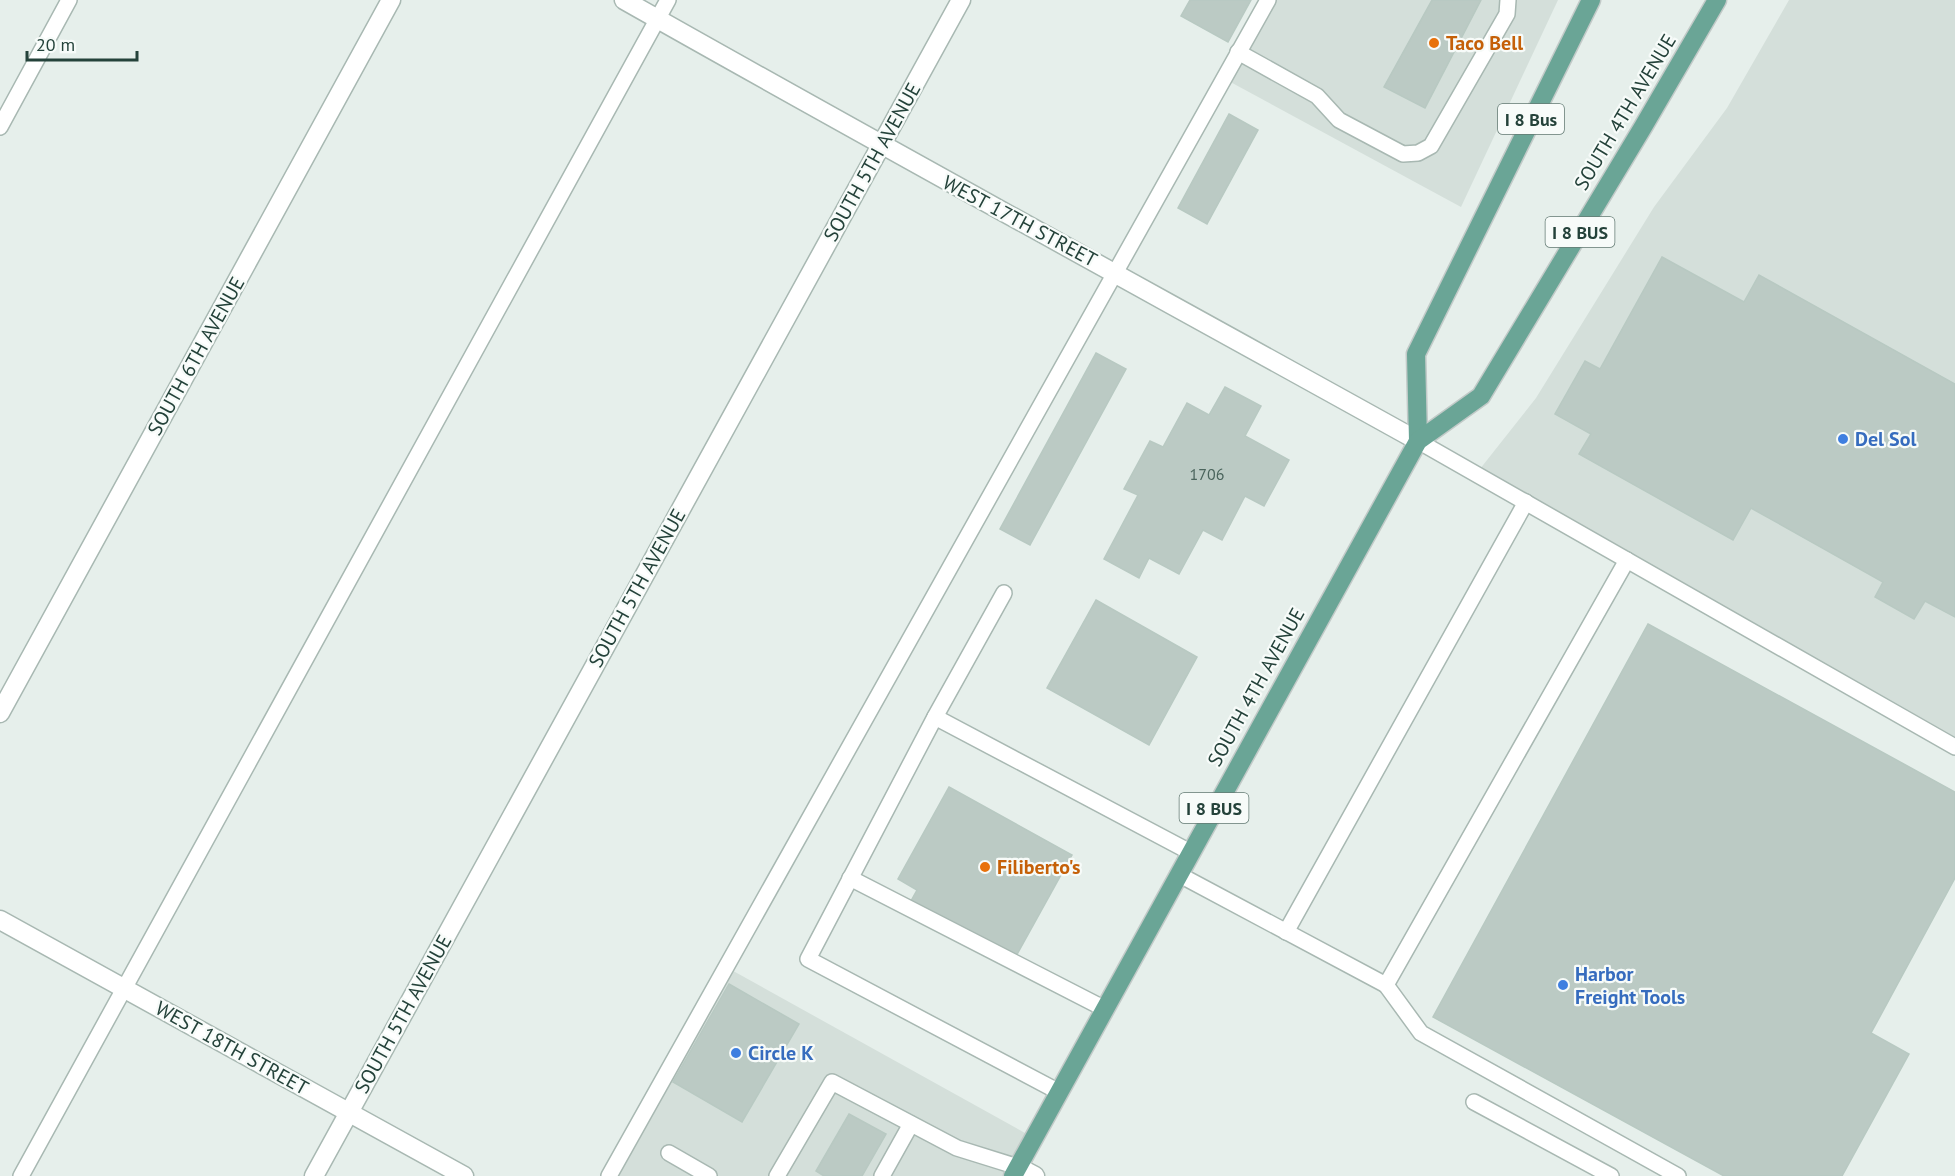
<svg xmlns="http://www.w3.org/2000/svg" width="1955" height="1176" font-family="'PT Sans',sans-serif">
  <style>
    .built { fill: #d4dfda }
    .building { fill: #bbcac4; stroke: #b8c9c2; stroke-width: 1.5 }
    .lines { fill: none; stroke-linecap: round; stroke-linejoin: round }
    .service-casing { stroke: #a8b8b2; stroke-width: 18 }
    .minor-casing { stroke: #a8b8b2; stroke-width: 21 }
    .primary-casing { stroke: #c2cac8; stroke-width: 21 }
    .service { stroke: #fff; stroke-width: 15 }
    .minor { stroke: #fff; stroke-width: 18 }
    .primary { stroke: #6aa596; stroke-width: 18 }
    .food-dot { fill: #e8710a; stroke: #f7fbf9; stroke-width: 2 }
    .shop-dot { fill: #3f7fe0; stroke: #f7fbf9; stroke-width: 2 }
    .labels { text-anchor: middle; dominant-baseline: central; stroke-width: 4.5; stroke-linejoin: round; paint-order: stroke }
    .number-label { font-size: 16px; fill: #4a645c }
    .shield { fill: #f7fbf9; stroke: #637a73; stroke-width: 1.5 }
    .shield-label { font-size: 18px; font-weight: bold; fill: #24423a }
    .food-label { font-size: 20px; font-weight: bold; fill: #c56008; stroke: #f7fbf9; text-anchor: start }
    .street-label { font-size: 20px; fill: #24423a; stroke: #f7fbf9 }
    .shop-label { font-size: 20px; font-weight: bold; fill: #366cbe; stroke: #f7fbf9; text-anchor: start }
  </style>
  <rect width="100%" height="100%" fill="#e6efeb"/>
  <g class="built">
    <path d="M1268,0H1558L1461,207L1223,78Z"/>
    <path d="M1789,0H1955V741L1476,474L1536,398L1654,207L1727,108Z"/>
    <path d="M726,967L1034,1138L1013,1176H610Z"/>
  </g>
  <g class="building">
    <path d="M1190,0H1251L1228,42L1181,16Z"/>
    <path d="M1432,0H1481L1425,108L1384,87Z"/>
    <path d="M1229,114L1258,130L1207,224L1178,208Z"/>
    <path d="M1662,257L1744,302L1759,275L1955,384V617L1925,601L1914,619L1875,597L1883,582L1751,508L1733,540L1579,454L1591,434L1555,414L1585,361L1600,369Z"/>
    <path d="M1096,353L1126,369L1030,545L1000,529Z"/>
    <path d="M1225,387L1261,406L1245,436L1289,460L1264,506L1245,496L1222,540L1203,530L1179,574L1149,558L1139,578L1104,559L1138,495L1124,489L1150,441L1163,447L1187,403L1209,415Z"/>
    <path d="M1096,600L1197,657L1149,745L1047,688Z"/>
    <path d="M1648,624L1955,792V878L1871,1033L1909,1054L1842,1176H1724L1433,1017Z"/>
    <path d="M949,787L1072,855L1015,958L911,901L917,890L898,879Z"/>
    <path d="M729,984L799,1024L742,1122L673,1082Z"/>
    <path d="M849,1114L886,1134L862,1176H824L816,1171Z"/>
  </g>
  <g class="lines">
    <defs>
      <g id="service">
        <path d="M1238,52L1317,96L1339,120L1403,154L1418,153L1431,146L1507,14L1508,0"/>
        <path d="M0,127L69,0"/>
        <path d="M1418,441L1955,747"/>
        <path d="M935,717L1004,593"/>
        <path d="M1178,874L1386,985L1627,560"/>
        <path d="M850,878L1105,1009"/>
        <path d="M1286,932L1526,502"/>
        <path d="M1386,985L1421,1033L1678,1176"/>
        <path d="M1059,1092L808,959L935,717L1190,852"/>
        <path d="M1474,1102L1611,1176"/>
        <path d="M669,1153L709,1176"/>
        <path d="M21,1176L668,0"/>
        <path d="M609,1176L1268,0"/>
        <path d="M777,1176L832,1082L957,1148L1018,1167"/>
        <path d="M882,1176L911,1124"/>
      </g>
      <g id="minor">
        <path d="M624,0C887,149 1153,294 1418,441"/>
        <path d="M0,713L391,0"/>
        <path d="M0,920L464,1176"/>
        <path d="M1018,1167L1035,1176"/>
        <path d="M314,1176L961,0"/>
      </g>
      <g id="primary">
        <path d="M1418,441L1416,354L1591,0"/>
        <path d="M1013,1176L1418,441L1481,396L1643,127L1717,0"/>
      </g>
    </defs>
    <use href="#service" class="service-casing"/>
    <use href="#minor" class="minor-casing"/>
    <use href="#primary" class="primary-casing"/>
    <use href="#service" class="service"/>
    <use href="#minor" class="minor"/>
    <use href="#primary" class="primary"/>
  </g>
  <g class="food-dot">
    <circle cx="1434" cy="43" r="6"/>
    <circle cx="985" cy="867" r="6"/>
  </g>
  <g class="shop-dot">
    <circle cx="1843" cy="439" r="6"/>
    <circle cx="1563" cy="985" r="6"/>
    <circle cx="736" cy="1053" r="6"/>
  </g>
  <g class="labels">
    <g class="number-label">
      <text x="1207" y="474">1706</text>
    </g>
    <g class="shield">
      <rect x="1498" y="104" width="66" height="30" rx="4.5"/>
      <rect x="1545.5" y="217" width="69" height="30" rx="4.5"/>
      <rect x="1179.5" y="793" width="69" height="30" rx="4.5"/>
    </g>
    <g class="shield-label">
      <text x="1531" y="119">I 8 Bus</text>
      <text x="1580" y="232">I 8 BUS</text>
      <text x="1214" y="808">I 8 BUS</text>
    </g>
    <g class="food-label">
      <text x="1446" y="43">Taco Bell</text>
      <text x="997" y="867">Filiberto's</text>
    </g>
    <g class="street-label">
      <text transform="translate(1625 112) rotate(-59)">SOUTH 4TH AVENUE</text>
      <text transform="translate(872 162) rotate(-61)">SOUTH 5TH AVENUE</text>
      <text transform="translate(1020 221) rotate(28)">WEST 17TH STREET</text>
      <text transform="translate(196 356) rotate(-61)">SOUTH 6TH AVENUE</text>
      <text transform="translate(637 588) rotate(-61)">SOUTH 5TH AVENUE</text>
      <text transform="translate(1256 687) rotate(-61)">SOUTH 4TH AVENUE</text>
      <text transform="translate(403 1014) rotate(-61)">SOUTH 5TH AVENUE</text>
      <text transform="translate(232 1048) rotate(29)">WEST 18TH STREET</text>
    </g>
    <g class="shop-label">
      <text x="1855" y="439">Del Sol</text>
      <text x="1575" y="974">Harbor<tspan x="1575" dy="23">Freight Tools</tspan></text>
      <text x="748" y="1053">Circle K</text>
    </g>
  </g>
  <path d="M27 51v9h110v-9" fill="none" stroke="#24423a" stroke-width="3"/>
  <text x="36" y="51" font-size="18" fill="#24423a" stroke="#f7fbf9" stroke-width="4.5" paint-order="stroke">20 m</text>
</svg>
